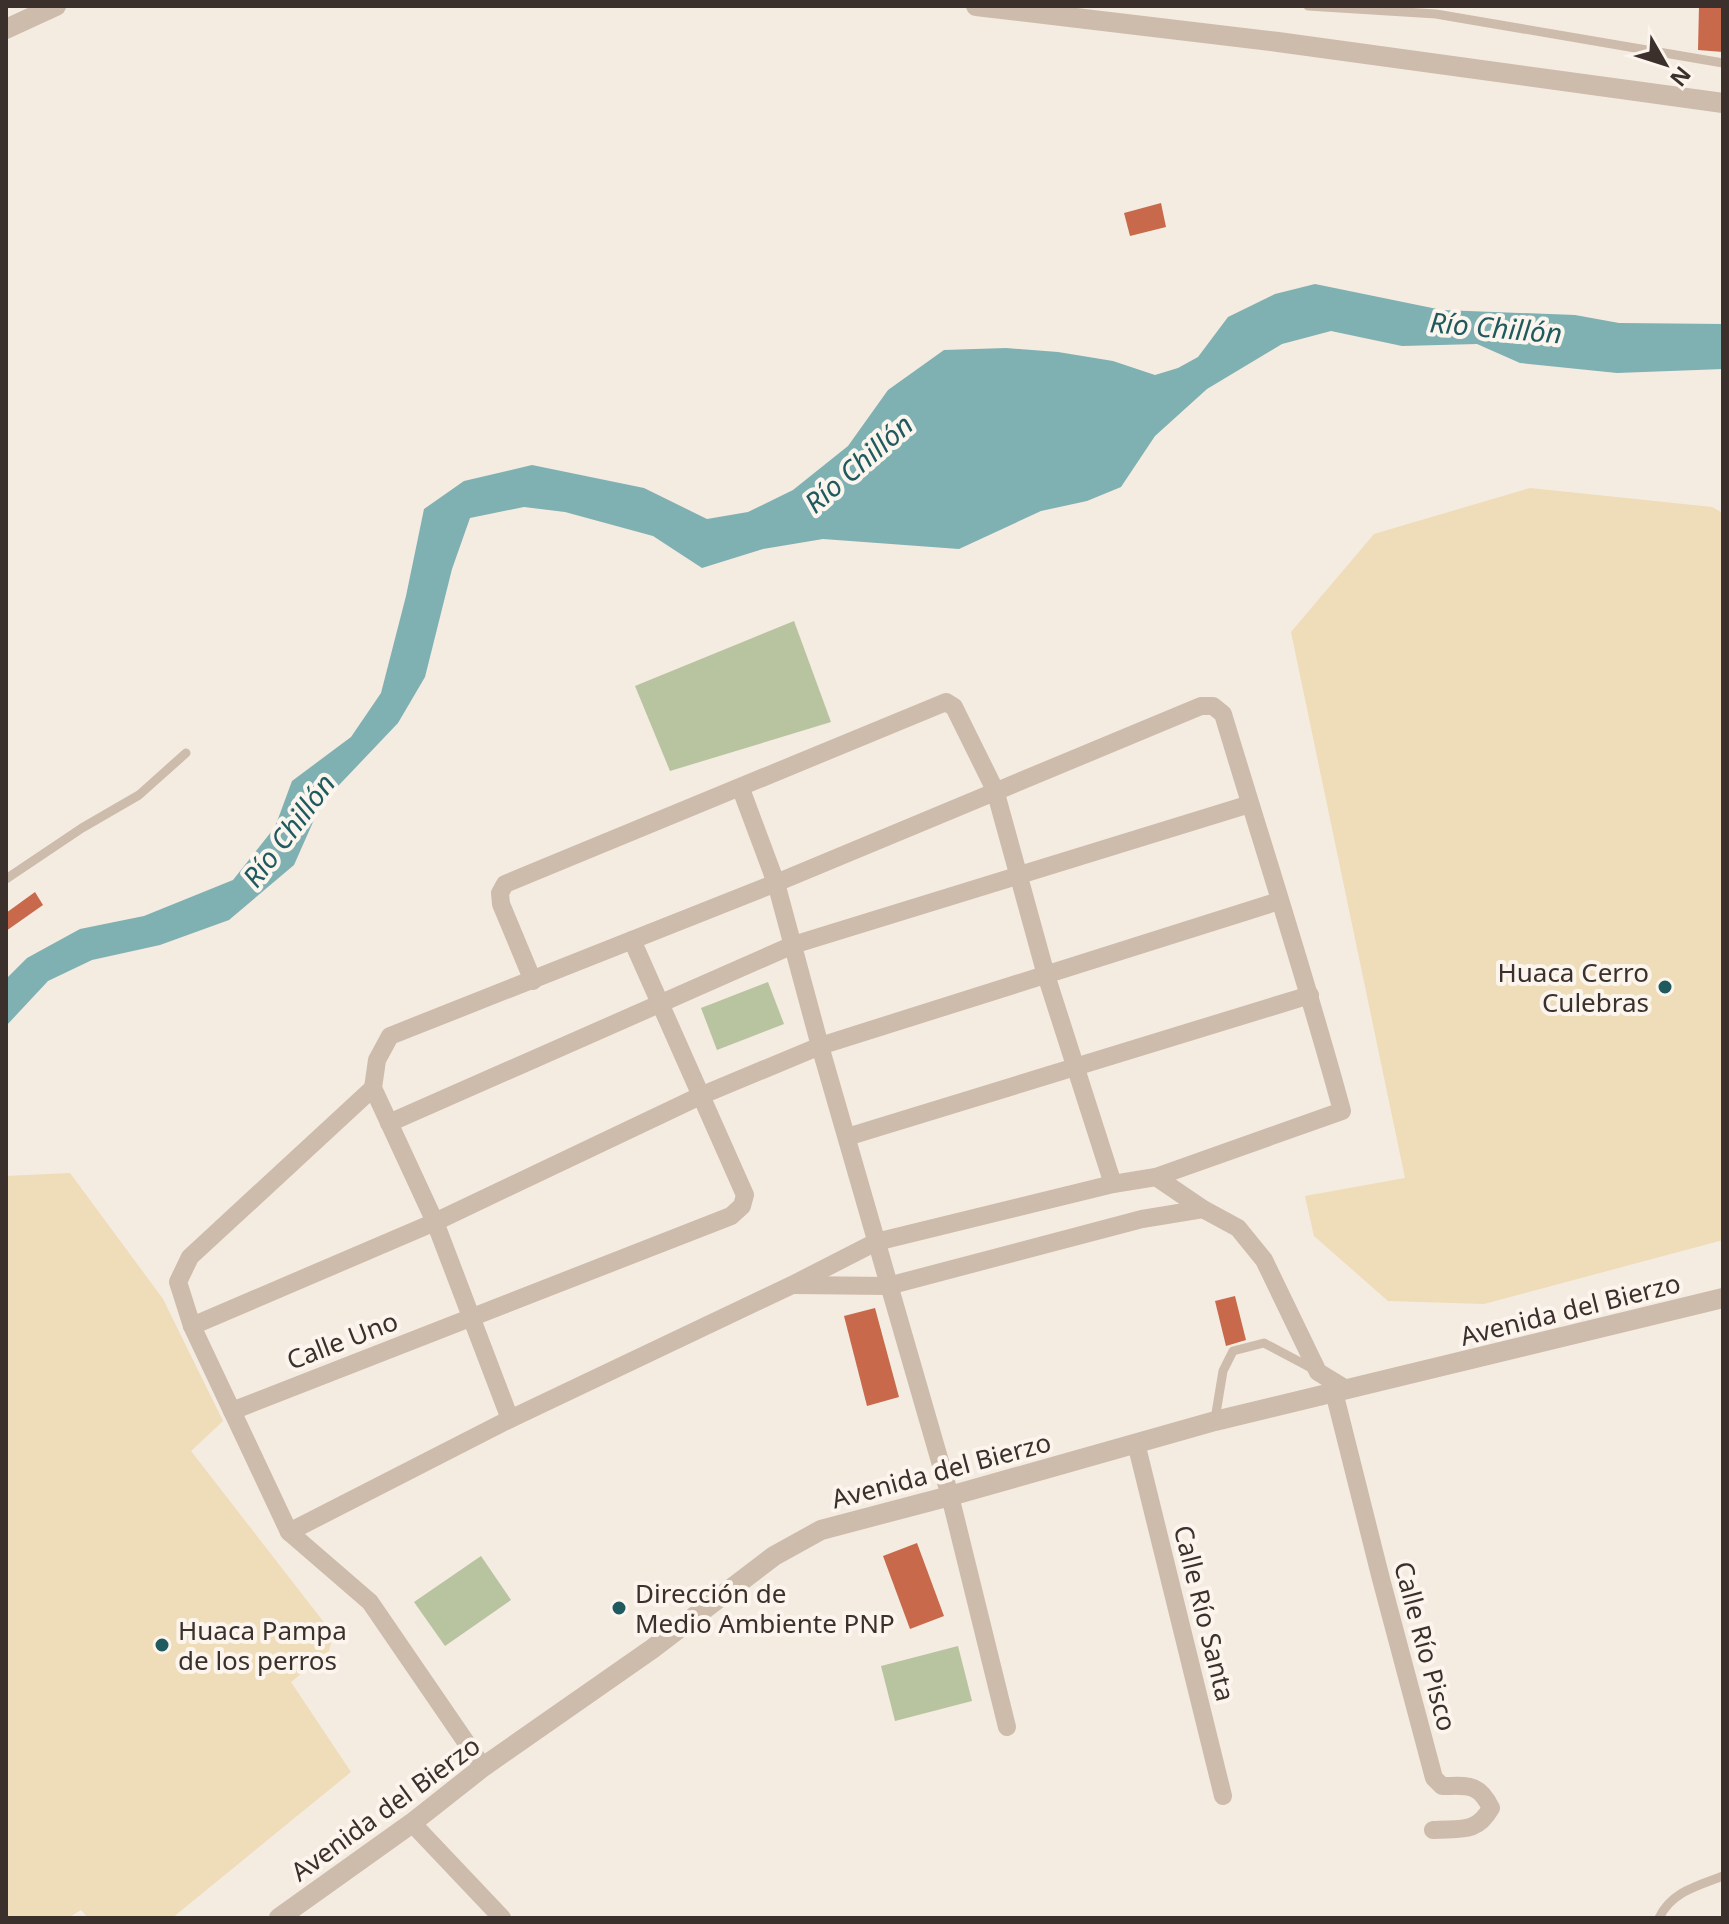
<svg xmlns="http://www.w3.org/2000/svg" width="1729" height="1924" font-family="'Noto Sans',sans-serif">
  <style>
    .green { fill: #b8c4a0 }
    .sand { fill: #efdcb8 }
    .water { fill: #7fb0b2 }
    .building { fill: #c8694b }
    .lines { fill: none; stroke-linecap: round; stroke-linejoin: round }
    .service { stroke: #cdbbac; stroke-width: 9 }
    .minor { stroke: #cdbbac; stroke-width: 18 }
    .tertiary { stroke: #cdbbac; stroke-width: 20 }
    .poi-dot { fill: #1f5a5e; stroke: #fbf5ee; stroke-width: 3 }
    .labels { text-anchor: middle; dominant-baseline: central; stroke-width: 8; stroke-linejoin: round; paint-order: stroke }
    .poi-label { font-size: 26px; fill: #3b302b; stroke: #fbf5ee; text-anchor: start }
    .street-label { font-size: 26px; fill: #3b302b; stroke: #fbf5ee }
    .water-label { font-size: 28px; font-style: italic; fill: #1f5a5e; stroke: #fbf5ee }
  </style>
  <rect width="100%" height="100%" fill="#f4ebe1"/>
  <g class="green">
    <path d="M794,621L831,722L670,771L635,686Z"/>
    <path d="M768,982L784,1024L717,1050L701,1008Z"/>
    <path d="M481,1556L511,1600L445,1646L414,1602Z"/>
    <path d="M958,1646L972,1701L895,1721L881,1666Z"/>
  </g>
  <g class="sand">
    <path d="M1530,488L1712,507L1723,513V1240L1484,1304L1388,1301L1314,1236L1305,1196L1405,1178L1291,632L1374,534Z"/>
    <path d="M70,1173L163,1299L223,1421L191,1451L333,1634L329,1651L291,1682L351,1772L172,1918H88L81,1910L68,1918L6,1917V1176Z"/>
  </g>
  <path class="water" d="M1315,284L1442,310L1575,315L1619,323L1723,324V369L1617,373L1520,363L1477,344L1402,346L1331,331L1282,344L1207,389L1155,436L1121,487L1087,501L1041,511L959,549L823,539L763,549L702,568L653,536L565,512L524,507L470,518L452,569L425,677L398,723L321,804L294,865L229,920L160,945L92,960L48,981L6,1026V979L27,958L80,929L144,916L233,880L275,827L292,781L351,737L381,693L406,596L424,509L464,481L532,465L644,488L707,519L748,512L793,490L848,446L888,390L944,350L1006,348L1058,352L1113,361L1155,375L1178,368L1198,357L1228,317L1275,294Z"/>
  <g class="building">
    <path d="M1699,6H1723V52L1698,50Z"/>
    <path d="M1161,203L1166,227L1130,236L1124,213Z"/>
    <path d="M35,892L43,905L6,931V913Z"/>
    <path d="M1235,1296L1246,1340L1226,1346L1215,1301Z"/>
    <path d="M875,1308L899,1397L867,1406L844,1316Z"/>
    <path d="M917,1543L944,1616L910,1629L883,1556Z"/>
  </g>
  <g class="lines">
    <g class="service">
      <path d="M1308,6L1436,14L1723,63"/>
      <path d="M6,879L82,828L139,795L186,753"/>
      <path d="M1215,1419L1223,1371L1233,1351L1264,1343L1315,1370"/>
      <path d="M1659,1918C1671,1892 1697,1886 1723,1876"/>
    </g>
    <g class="minor">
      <path d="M741,789L776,883L820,1046L950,1496L1007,1727"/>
      <path d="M533,981L501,904L500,893L505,884L946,702L954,707L995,790L1046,975L1113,1184"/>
      <path d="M373,1088L190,1257L178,1282L192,1326L289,1532L370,1602L483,1767"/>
      <path d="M389,1123L793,945L1250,804"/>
      <path d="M847,1137L1310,995"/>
      <path d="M795,1285L888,1286L1142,1219L1203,1209"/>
      <path d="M192,1326L435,1222L700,1096L820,1046L1279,901"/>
      <path d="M1334,1392L1381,1579L1434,1778L1442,1786C1467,1786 1478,1782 1491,1808C1476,1834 1461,1828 1433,1830"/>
      <path d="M232,1411L731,1216L742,1206L745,1195L632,940"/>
      <path d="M510,1419L435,1222L373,1088L377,1060L390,1036L776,883L1201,706H1213L1223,714C1263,847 1306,978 1342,1111L1156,1177"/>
      <path d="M1136,1443L1223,1796"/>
      <path d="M289,1532L510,1419L792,1285L876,1242L1113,1184L1156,1177L1203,1209L1238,1228L1264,1260L1318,1372L1346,1389"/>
      <path d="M412,1823L502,1918"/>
    </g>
    <g class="tertiary">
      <path d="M976,6L1278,42L1723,103"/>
      <path d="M6,29L56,6"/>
      <path d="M279,1918L412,1823L483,1767L652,1649L774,1556L821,1530L950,1496L1215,1421L1723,1298"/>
    </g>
  </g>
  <g class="poi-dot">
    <circle cx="1665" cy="987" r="8"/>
    <circle cx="619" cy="1608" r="8"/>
    <circle cx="162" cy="1645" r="8"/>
  </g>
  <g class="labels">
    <g class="poi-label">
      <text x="1649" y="972" text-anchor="end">Huaca Cerro<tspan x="1649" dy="30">Culebras</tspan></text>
      <text x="635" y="1593">Dirección de<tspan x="635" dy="30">Medio Ambiente PNP</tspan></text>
      <text x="178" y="1630">Huaca Pampa<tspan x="178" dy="30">de los perros</tspan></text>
    </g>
    <g class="street-label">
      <text transform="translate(1570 1309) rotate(-14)">Avenida del Bierzo</text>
      <text transform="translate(342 1340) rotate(-21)">Calle Uno</text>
      <text transform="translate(941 1470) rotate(-15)">Avenida del Bierzo</text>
      <text transform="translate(1205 1613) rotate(76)">Calle Río Santa</text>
      <text transform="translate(1426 1646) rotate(75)">Calle Río Pisco</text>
      <text transform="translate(385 1808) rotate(-36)">Avenida del Bierzo</text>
    </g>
    <g class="water-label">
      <text transform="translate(1496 327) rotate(5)">Río Chillón</text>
      <text transform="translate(858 463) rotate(-41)">Río Chillón</text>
      <text transform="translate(288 830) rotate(-53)">Río Chillón</text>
    </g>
  </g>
  <rect width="1729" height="1924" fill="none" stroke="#3b302b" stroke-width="16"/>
  <g transform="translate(1665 64) rotate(129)" stroke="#fbf5ee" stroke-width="6" paint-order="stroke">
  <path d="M0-6L14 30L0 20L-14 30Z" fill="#3b302b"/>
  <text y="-12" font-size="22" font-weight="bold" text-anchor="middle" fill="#3b302b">N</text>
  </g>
</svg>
